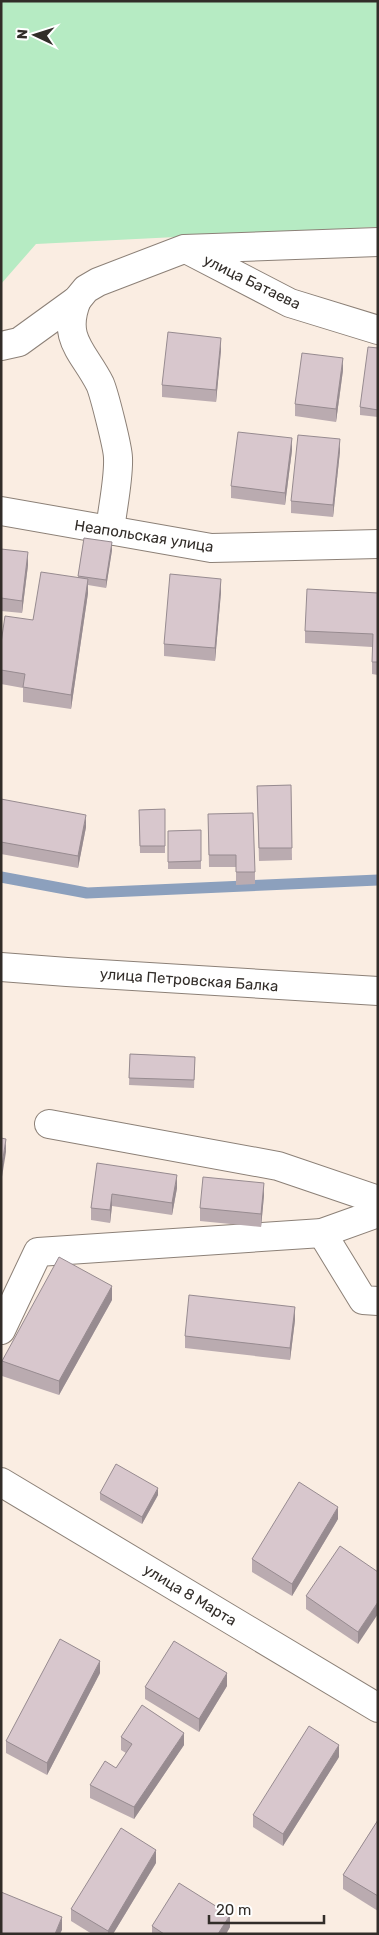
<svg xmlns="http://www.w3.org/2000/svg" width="379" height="1935" font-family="Rubik,sans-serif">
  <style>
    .green { fill: #b6ebc3 }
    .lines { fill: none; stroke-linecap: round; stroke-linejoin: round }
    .stream { stroke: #8ca0bd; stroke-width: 11 }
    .minor-casing { stroke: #8c8077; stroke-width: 30 }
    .minor { stroke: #fff; stroke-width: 28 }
    .wall { fill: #baabb0 }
    .shaded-wall { fill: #978b90 }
    .building { fill: #d8c7cd; stroke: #978b90 }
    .labels { text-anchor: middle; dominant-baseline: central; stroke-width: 5; stroke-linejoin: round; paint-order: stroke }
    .street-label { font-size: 15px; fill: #322d29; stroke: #fff }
  </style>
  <rect width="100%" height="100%" fill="#faede2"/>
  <path class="green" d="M1,1H378V227L36,244L1,284Z"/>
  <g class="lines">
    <path class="stream" d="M1,877L87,893L378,880"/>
    <defs>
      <g id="minor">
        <path d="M186,249L290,303L378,330"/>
        <path d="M77,300C61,339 84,352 100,384C104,393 118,448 118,458C119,479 112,510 110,531"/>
        <path d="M1,346L19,342L77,300L86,289L98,282L184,249L378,242"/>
        <path d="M1,511L211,548L378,544"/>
        <path d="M1,967L67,972L378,991"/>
        <path d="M49,1124L278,1166L378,1200"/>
        <path d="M322,1233L363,1300L378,1301"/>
        <path d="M1,1330L38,1252L322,1233L378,1213"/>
        <path d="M1,1482L378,1708"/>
      </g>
    </defs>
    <use href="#minor" class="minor-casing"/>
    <use href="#minor" class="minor"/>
  </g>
  <g class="wall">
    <path d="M378,348V417L360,415V407Z"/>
    <path d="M221,350L216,402L162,397V385Z"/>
    <path d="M343,370L336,422L295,416V404Z"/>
    <path d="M292,450L285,505L231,498V486Z"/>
    <path d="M340,451L333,517L291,513V501Z"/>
    <path d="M84,538L112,550L106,588L88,585V593L71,709L23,702V688L1,684V643L33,620L78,577Z"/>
    <path d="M1,549L28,565L22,613L1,611Z"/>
    <path d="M221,592L215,661L164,656V644Z"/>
    <path d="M378,593V675L372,674V647L305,643V631Z"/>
    <path d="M291,785L292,860L259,861L257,786Z"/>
    <path d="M1,799L86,827L78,868L1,854Z"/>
    <path d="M165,809V853H140L139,810Z"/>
    <path d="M208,814L255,872V884L236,885V867H209Z"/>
    <path d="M201,830V869H168V831Z"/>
    <path d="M130,1054L195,1057L194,1088L129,1085Z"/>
    <path d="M97,1163L177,1188L172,1215L112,1206L110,1223L91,1220V1208Z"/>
    <path d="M264,1195L261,1227L200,1221V1208Z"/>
    <path d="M112,1300L59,1395L2,1376V1361Z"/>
    <path d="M295,1320L290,1360L185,1348V1336Z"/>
    <path d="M100,1493L158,1495L142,1524L100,1500Z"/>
    <path d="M338,1519L292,1596L252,1572V1559Z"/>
    <path d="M378,1572L358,1644L306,1609V1596Z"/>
    <path d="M100,1673L47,1775L6,1753V1741Z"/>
    <path d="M227,1686L199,1732L145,1699V1687Z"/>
    <path d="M121,1737L184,1745L134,1819L90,1798V1785L116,1768L126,1753L121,1750Z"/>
    <path d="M339,1757L283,1846L253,1827V1815Z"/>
    <path d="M378,1820V1911L343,1889V1875Z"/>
    <path d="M156,1863L113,1934H92L71,1921V1909Z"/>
    <path d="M152,1926L230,1927L226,1934H152Z"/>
  </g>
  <g class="shaded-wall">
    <path d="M221,338V350L216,402V390Z"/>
    <path d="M343,358V370L336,422V409Z"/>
    <path d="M292,438V450L285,505V493Z"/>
    <path d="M340,439V451L333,517V505Z"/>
    <path d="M112,542V550L106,588V580Z"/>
    <path d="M28,552V565L22,613V601Z"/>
    <path d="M88,579V593L71,709V695Z"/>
    <path d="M221,579V592L215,661V648Z"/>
    <path d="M86,815V827L78,868V856Z"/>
    <path d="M6,1139V1152L1,1183V1171Z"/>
    <path d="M177,1175V1188L172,1215V1203Z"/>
    <path d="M264,1183V1195L261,1227V1214Z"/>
    <path d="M112,1194V1206L110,1223V1210Z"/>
    <path d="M112,1286V1300L59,1395V1381Z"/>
    <path d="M295,1307V1320L290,1360V1348Z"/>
    <path d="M158,1488V1495L142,1524V1517Z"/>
    <path d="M338,1507V1519L292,1596V1584Z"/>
    <path d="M378,1602V1614L358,1644V1632Z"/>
    <path d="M100,1661V1673L47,1775V1763Z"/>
    <path d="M227,1673V1686L199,1732V1719Z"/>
    <path d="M184,1733V1745L134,1819V1807Z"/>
    <path d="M339,1745V1757L283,1846V1834Z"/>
    <path d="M156,1850V1863L113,1934H108V1931Z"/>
    <path d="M230,1915V1927L226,1934H218Z"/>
    <path d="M62,1917V1930L60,1934H55Z"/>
  </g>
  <g class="building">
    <path d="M168,332L221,338L216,390L162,385Z"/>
    <path d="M368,347L378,348V410L360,407Z"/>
    <path d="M302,353L343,358L336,409L295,404Z"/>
    <path d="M238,432L292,438L285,493L231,486Z"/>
    <path d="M298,435L340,439L333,505L291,501Z"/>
    <path d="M84,538L112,542L106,580L78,576Z"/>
    <path d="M1,549L28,552L22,601L1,598Z"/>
    <path d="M41,572L88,579L71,695L23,687L25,674L1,670V643L5,616L33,620Z"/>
    <path d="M170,574L221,579L215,648L164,644Z"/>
    <path d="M307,589L378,593V662H372L373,634L305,631Z"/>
    <path d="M291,785L292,848H259L257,786Z"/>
    <path d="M1,799L86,815L78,856L1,842Z"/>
    <path d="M165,809V846H140L139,810Z"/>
    <path d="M253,813L255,872H236V855H209L208,814Z"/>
    <path d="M201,830V861L168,862V831Z"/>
    <path d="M130,1054L195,1057L194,1080L129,1078Z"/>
    <path d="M1,1138L6,1139L1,1171Z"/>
    <path d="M97,1163L177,1175L172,1203L112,1194L110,1210L91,1208Z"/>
    <path d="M203,1177L264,1183L261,1214L200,1208Z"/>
    <path d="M59,1257L112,1286L59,1381L2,1361Z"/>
    <path d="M189,1295L295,1307L290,1348L185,1336Z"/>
    <path d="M116,1464L158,1488L142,1517L100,1493Z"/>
    <path d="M299,1482L338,1507L292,1584L252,1559Z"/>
    <path d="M340,1546L378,1572V1602L358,1632L306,1596Z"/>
    <path d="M60,1639L100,1661L47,1763L6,1741Z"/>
    <path d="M174,1641L227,1673L199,1719L145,1687Z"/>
    <path d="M142,1705L184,1733L134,1807L90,1785L105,1761L116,1768L132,1744L121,1737Z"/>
    <path d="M309,1726L339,1745L283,1834L253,1815Z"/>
    <path d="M378,1820V1896L343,1875Z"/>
    <path d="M121,1828L156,1850L108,1931L71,1909Z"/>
    <path d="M179,1883L230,1915L218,1934H164L152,1926Z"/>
    <path d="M1,1892L62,1917L55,1934H1Z"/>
  </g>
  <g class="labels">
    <g class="street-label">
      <text transform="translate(252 282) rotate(26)">улица Батаева</text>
      <text transform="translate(144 536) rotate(9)">Неапольская улица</text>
      <text transform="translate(189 980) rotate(4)">улица Петровская Балка</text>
      <text transform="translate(190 1595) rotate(31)">улица 8 Марта</text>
    </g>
  </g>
  <rect width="379" height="1935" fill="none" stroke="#322d29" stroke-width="5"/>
  <g transform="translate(35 35) rotate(274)" stroke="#ffffff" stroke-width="4" paint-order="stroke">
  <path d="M0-4L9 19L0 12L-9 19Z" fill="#322d29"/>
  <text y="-8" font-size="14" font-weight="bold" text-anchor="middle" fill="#322d29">N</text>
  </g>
  <path d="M209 1915v8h115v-8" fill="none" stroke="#322d29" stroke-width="2.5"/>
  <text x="216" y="1915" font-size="15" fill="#322d29" stroke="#ffffff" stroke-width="4" paint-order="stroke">20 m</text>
</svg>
